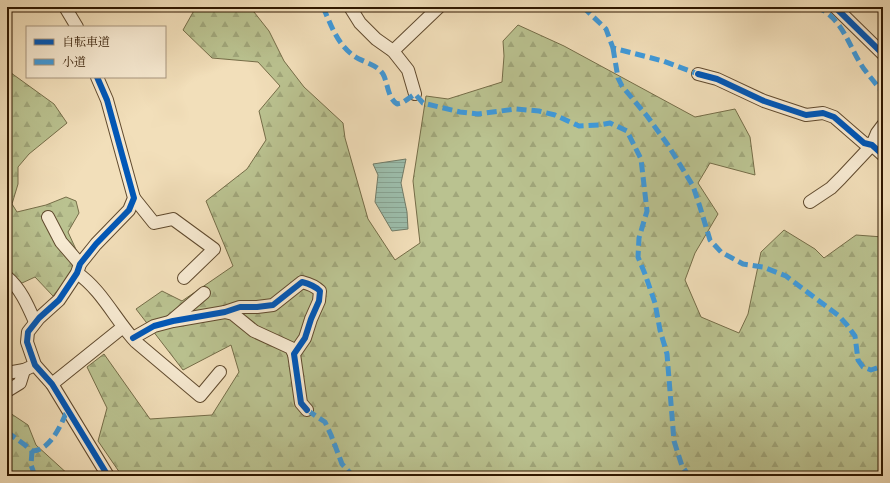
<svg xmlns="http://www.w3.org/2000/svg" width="890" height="483" font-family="'EB Garamond','Noto Serif JP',serif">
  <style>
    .forest { fill: url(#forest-firs); stroke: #756d48 }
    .water { fill: url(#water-rules); stroke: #717b67 }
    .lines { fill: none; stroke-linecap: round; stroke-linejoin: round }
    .minor-casing { stroke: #604a2e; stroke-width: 14 }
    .minor { stroke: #f7ead2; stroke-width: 12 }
    .quiet { stroke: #3e9adc; stroke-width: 5; stroke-dasharray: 10 5; stroke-linecap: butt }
    .cycleway-casing { stroke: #f7ead2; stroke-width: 8 }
    .cycleway { stroke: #0057b8; stroke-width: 6 }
  </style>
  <defs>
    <pattern id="forest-firs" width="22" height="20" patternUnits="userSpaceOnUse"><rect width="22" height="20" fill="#bac290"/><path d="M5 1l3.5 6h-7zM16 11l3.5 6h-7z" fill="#a0a67a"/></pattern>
    <pattern id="water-rules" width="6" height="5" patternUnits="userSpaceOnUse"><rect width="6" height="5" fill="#9cbdab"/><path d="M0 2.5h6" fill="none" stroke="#87a291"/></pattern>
  </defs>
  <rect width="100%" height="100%" fill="#f2dfba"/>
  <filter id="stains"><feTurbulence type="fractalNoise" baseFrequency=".005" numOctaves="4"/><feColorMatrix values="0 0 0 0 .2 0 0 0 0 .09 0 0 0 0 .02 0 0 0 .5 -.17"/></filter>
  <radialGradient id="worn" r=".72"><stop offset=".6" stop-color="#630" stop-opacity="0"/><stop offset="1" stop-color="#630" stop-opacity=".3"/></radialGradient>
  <g class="forest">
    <path d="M196,7H247L254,12L269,31L284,61L304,87L343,123L345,138L368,219L395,260L420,243L413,181L426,96L448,99L502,82L504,56L503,41L518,25L564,46L695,117L735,109L750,137L755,175L710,163L698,183L718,214L695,253L685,280L701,317L739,333L748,314L761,252L784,230L815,249L824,258L856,235L883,237V265L879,270L883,292V476H122L98,441L107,408L87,367L104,354L150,419L212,415L239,372L231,345L183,370L136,309L162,291L182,301L233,266L206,201L247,169L266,140L259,111L280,86L258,62L212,58L183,30Z"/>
    <path d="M7,70L54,104L67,123L29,154L18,167V184L12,204L17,212L46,205L66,197L76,201L79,213L68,232L79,256L74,271L53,296L35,277L22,283L8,273L7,271V185L11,179L7,169Z"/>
    <path d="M7,411L28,425L36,445L70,476H7Z"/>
  </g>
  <path class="water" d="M406,159L401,183L407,212L408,229L392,231L375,202L378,175L373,164Z"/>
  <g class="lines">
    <defs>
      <g id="minor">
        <path d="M65,7L77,27"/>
        <path d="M350,7L360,23L376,39L393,51L408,70L415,94"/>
        <path d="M835,7L883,54"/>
        <path d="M393,51L439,7"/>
        <path d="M698,74L717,79L764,101L806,115L823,113L834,117L864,143L872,145L883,155"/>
        <path d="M97,77L107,100L134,198L129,210L96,244L80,264L77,273L59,300L39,318L28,332L27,342L35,365L52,384L108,476"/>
        <path d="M134,198L154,223L173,219L214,249L184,278"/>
        <path d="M810,202L831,188L841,178L872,145L877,133L883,125"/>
        <path d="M48,217L61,242L80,264"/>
        <path d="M77,273C102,290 116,321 136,342L200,396L220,372"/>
        <path d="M7,277C21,289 28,306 35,322"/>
        <path d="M225,312L233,314L254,331L291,348L294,354"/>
        <path d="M171,321L204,293"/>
        <path d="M133,338L154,326L173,321L225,312L240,307H257L273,305L302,282C310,284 315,286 320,291L319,301L311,319L305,338L294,354L301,403L307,410"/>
        <path d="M7,373L24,370L35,365"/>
        <path d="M52,384L123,327"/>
        <path d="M7,391L20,383L24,370"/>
      </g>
    </defs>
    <use href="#minor" class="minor-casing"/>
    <use href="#minor" class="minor"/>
    <g class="quiet">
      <path d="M323,7C331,25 337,44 354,56C362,62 377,64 383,74C388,83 387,97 397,104L402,103L415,94L423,103L460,112L478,114L516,109L539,111L555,115L579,126L599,125L610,123L627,131L641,159L647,211L639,238L638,257L645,274L655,303L660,330L667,354L674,441L682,466L689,476"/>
      <path d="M583,7L606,29L613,48L663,61L698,74"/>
      <path d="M816,7C843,17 849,48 864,69C870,77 877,85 883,93"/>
      <path d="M613,48L618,78L622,86L647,116L668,145L693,186L700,207L710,240L721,252L743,264L763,267L786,276L839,316L847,325L855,336L858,360L863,367L871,370L883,366"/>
      <path d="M307,410L325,422L331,435L342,464L353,476"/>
      <path d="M7,432L25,445L32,451C50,451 61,425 67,411"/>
      <path d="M32,451L31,465L35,476"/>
    </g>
    <defs>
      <g id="cycleway">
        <path d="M835,7L883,54"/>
        <path d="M698,74L717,79L764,101L806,115L823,113L834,117L864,143L872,145L883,155"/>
        <path d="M97,77L107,100L134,198L129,210L96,244L80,264L77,273L59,300L39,318L28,332L27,342L35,365L52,384L108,476"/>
        <path d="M133,338L154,326L173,321L225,312L240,307H257L273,305L302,282C310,284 315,286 320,291L319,301L311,319L305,338L294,354L301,403L307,410"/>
      </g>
    </defs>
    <use href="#cycleway" class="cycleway-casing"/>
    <use href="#cycleway" class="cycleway"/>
  </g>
  <rect width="890" height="483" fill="none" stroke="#f2dfba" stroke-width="24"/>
  <rect x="8" y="8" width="874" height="467" fill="none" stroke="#301800" stroke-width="2"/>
  <rect x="12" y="12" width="866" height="459" fill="none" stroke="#301800"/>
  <rect x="26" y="26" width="140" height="52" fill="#f7ead2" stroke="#a7967e"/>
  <rect x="34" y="39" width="20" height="6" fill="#0057b8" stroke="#a7967e"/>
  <text x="62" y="46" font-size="12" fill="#301800">自転車道</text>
  <rect x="34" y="59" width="20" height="6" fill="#3e9adc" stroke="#a7967e"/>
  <text x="62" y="66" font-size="12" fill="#301800">小道</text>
  <rect width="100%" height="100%" filter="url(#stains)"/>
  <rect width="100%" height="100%" fill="url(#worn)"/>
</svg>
